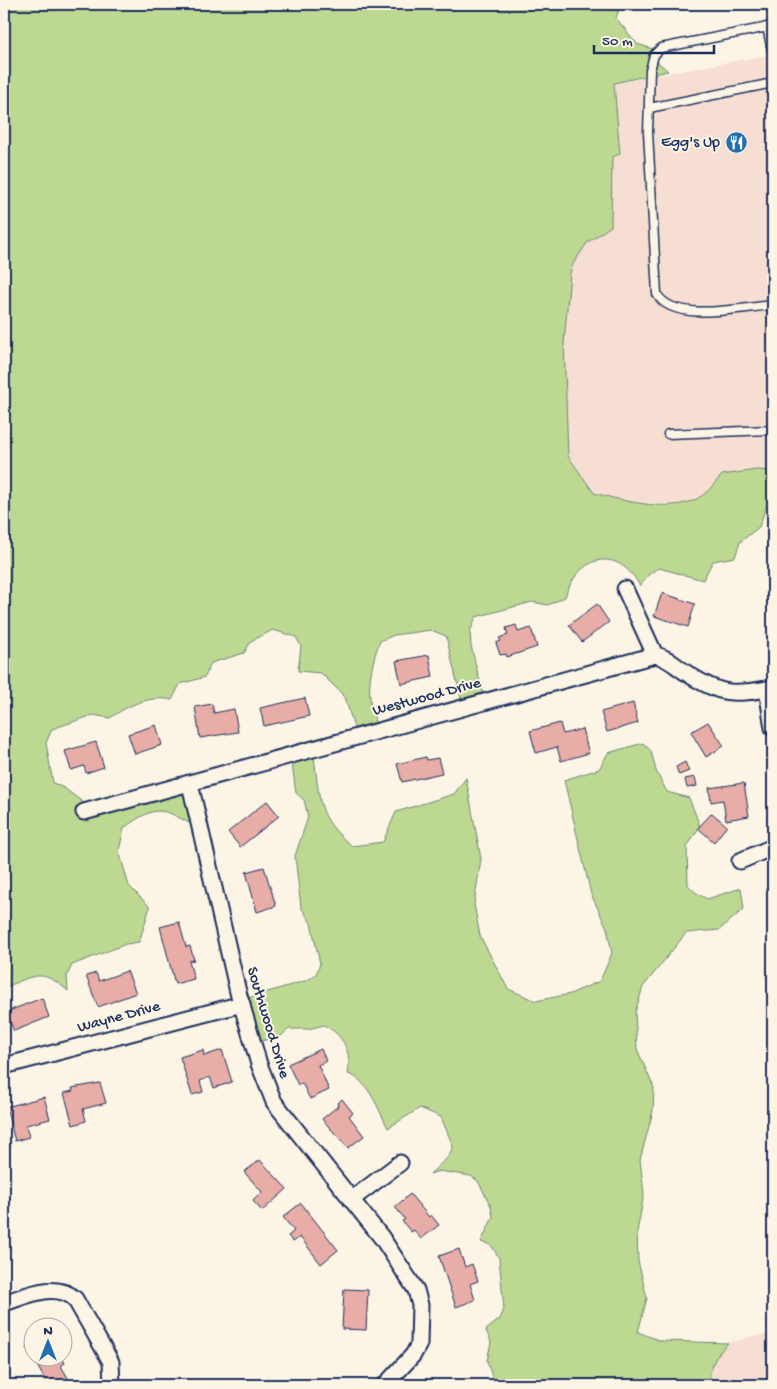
<svg xmlns="http://www.w3.org/2000/svg" width="777" height="1389" font-family="'Gochi Hand',sans-serif">
  <style>
    .built { fill: #f6dfd2 }
    .green { fill: #bdd991; stroke: #6c8478 }
    .building { fill: #e8ada7; stroke: #1b2f5e }
    .lines { fill: none; stroke-linecap: round; stroke-linejoin: round }
    .service-casing { stroke: #1b2f5e; stroke-width: 11 }
    .minor-casing { stroke: #1b2f5e; stroke-width: 19 }
    .service { stroke: #fcf5e5; stroke-width: 8 }
    .minor { stroke: #fcf5e5; stroke-width: 15 }
    .labels { text-anchor: middle; dominant-baseline: central; stroke-width: 4; stroke-linejoin: round; paint-order: stroke }
    .poi-label { font-size: 16px; fill: #1b2f5e; stroke: #fcf5e5; text-anchor: end }
    .street-label { font-size: 16px; fill: #1b2f5e; stroke: #fcf5e5 }
  </style>
  <rect width="100%" height="100%" fill="#fcf5e5"/>
  <filter id="ink" filterUnits="userSpaceOnUse"><feTurbulence type="fractalNoise" baseFrequency=".02" numOctaves="2"/><feDisplacementMap in="SourceGraphic" scale="10" xChannelSelector="R" yChannelSelector="G"/><feConvolveMatrix kernelMatrix="1 2 1 2 8 2 1 2 1" color-interpolation-filters="sRGB"/></filter>
  <g filter="url(#ink)">
    <g class="built">
      <path d="M773,54V471L756,470L722,475L703,495L684,504L630,503L594,493L568,456L564,343L570,273L573,264L587,243L611,226L612,157L620,154L614,83Z"/>
      <path d="M773,1334V1385H710L708,1374L717,1354L728,1343L753,1336Z"/>
    </g>
    <g class="green">
      <path d="M4,4H621L616,18L637,44L653,49L654,59L668,71L614,83L620,154L612,157L611,226L587,243L573,264L570,273L564,343L568,456L594,493C623,501 677,515 703,495C710,490 716,481 722,475L756,470L773,471V487L759,527L740,542L735,557L713,561L703,580L659,568L649,574L640,586C617,545 579,555 565,597L548,605L532,602L476,617L470,632L471,646L485,702L463,707L446,636L431,630L394,635L380,641C373,658 368,681 370,699C371,712 378,720 374,733L357,738L345,697L321,673L298,671L301,646L296,637L273,630L251,641L244,653L211,663L205,677L180,684L172,700C149,695 129,705 110,718L93,715L52,729L46,743L53,783L64,788L93,810L186,786L198,828C163,809 159,802 124,828L119,851L129,886L150,907L139,942L126,944L72,965L67,976L68,991C41,967 33,976 4,988Z"/>
      <path d="M643,743L651,751L656,771L667,792L689,798L700,826L687,847L688,885L695,892L707,899L741,888L744,909L719,930L686,933L643,987L635,1012L637,1049L654,1088L653,1111L640,1160L644,1194L637,1232L638,1261L647,1298L638,1332L661,1341L728,1343C716,1355 708,1367 710,1385H489L493,1380L487,1361L491,1342L486,1330L500,1319L504,1309L499,1258L491,1245L481,1242L493,1217L491,1206L478,1181L471,1176L439,1171L430,1174L449,1156L453,1146L441,1117L420,1108L388,1128C379,1111 368,1079 348,1074C352,1053 344,1035 324,1025L308,1029H289L281,1036L253,1043L241,1000L308,980L316,974L320,964L311,923L301,907L295,856L308,817L304,800L296,793L291,757L303,753L314,757C320,799 316,817 352,846L383,842L396,812L454,794L466,778L481,859L474,904L480,936L508,989L536,1001L570,994L600,981L612,953L607,928L591,894L564,780L599,769L608,753Z"/>
    </g>
    <g class="building">
      <path d="M662,593L695,604L688,627L654,616Z"/>
      <path d="M597,604L609,622L582,642L569,625Z"/>
      <path d="M516,625L518,632L531,628L537,647L507,657L506,654L500,655L496,643L501,641L499,638L508,635L506,628Z"/>
      <path d="M429,655L433,677L401,684L396,661Z"/>
      <path d="M305,698L309,716L264,726L260,708Z"/>
      <path d="M633,703L638,723L607,732L601,712Z"/>
      <path d="M212,704L214,713L234,709L238,732L200,738L195,707Z"/>
      <path d="M708,722L724,746L706,757L691,732Z"/>
      <path d="M560,723L563,734L582,729L589,753L561,761L557,747L536,753L530,731Z"/>
      <path d="M156,725L162,745L135,754L128,734Z"/>
      <path d="M96,742L104,767L86,773L84,766L71,770L65,751Z"/>
      <path d="M426,757L427,760L438,758L442,773L402,782L397,764Z"/>
      <path d="M685,762L689,771L679,775L676,767Z"/>
      <path d="M695,777L697,786L687,788L685,779Z"/>
      <path d="M744,783L749,816L726,820L723,800L711,802L709,788Z"/>
      <path d="M267,801L279,816L240,847L228,832Z"/>
      <path d="M712,813L727,826L714,842L698,828Z"/>
      <path d="M264,867L276,906L257,912L246,872Z"/>
      <path d="M179,922L186,947L190,946L194,960L189,961L194,979L175,984L160,927Z"/>
      <path d="M127,971L136,993L98,1007L86,976L96,973L99,981Z"/>
      <path d="M42,998L49,1017L14,1031L6,1012Z"/>
      <path d="M321,1049L326,1061L318,1065L329,1090L310,1099L302,1083L298,1085L288,1064Z"/>
      <path d="M203,1050L204,1056L222,1050L232,1082L214,1088L210,1077L200,1081L203,1092L192,1095L180,1057Z"/>
      <path d="M100,1083L106,1103L83,1109L86,1121L73,1125L64,1093L73,1091L72,1088Z"/>
      <path d="M44,1097L50,1119L26,1125L29,1137L15,1141L6,1107Z"/>
      <path d="M342,1099L353,1113L349,1116L364,1136L348,1148L322,1119L338,1106L337,1104Z"/>
      <path d="M260,1160L287,1189L262,1211L253,1201L262,1192L244,1172Z"/>
      <path d="M410,1194L429,1217L431,1215L439,1225L421,1239L414,1230L411,1232L402,1221L405,1219L395,1207Z"/>
      <path d="M301,1203L338,1250L321,1264L300,1237L293,1242L288,1236L294,1231L283,1217Z"/>
      <path d="M4,1244L9,1259L4,1260Z"/>
      <path d="M459,1249L465,1267L472,1264L478,1281L470,1284L475,1300L456,1307L439,1256Z"/>
      <path d="M344,1289L368,1290L366,1330L342,1329Z"/>
      <path d="M32,1345V1356H61L65,1363L61,1366L68,1378L55,1385H48L27,1348Z"/>
    </g>
    <g class="lines">
      <defs>
        <g id="service">
          <path d="M773,26L661,48L654,55L650,70L648,132L657,294C673,324 744,307 773,305"/>
          <path d="M767,27L773,55"/>
          <path d="M649,108L773,83"/>
          <path d="M668,434L773,430"/>
        </g>
        <g id="minor">
          <path d="M625,589L655,655"/>
          <path d="M767,689L773,728"/>
          <path d="M190,784L238,992L259,1064L274,1102L382,1238L416,1290L420,1305L419,1344L413,1355L385,1385"/>
          <path d="M84,812L655,655C667,657 674,665 685,672C721,696 732,695 773,688"/>
          <path d="M740,861L773,847"/>
          <path d="M4,1066L242,1004"/>
          <path d="M351,1200L400,1163"/>
          <path d="M4,1303C26,1296 56,1281 75,1299L111,1362L112,1385"/>
        </g>
      </defs>
      <use href="#service" class="service-casing"/>
      <use href="#minor" class="minor-casing"/>
      <use href="#service" class="service"/>
      <use href="#minor" class="minor"/>
    </g>
  </g>
  <defs>
    <symbol id="restaurant-disc" viewBox="-11 -11 22 22"><circle r="9.5" fill="#1f6fb2" stroke="#fcf5e5"/><path d="M-5-6h1v4h1v-4h1v4h1v-4h1v5L-1.5 .5V6h-2V.5L-5-1ZM5-6V6H3V1.5H1.5Q1.5-4 5-6Z" fill="#fff"/></symbol>
  </defs>
  <g fill-rule="evenodd">
    <use href="#restaurant-disc" x="724" y="130" width="25" height="25"/>
  </g>
  <g class="labels">
    <g class="poi-label">
      <text x="720" y="143">Egg's Up</text>
    </g>
    <g class="street-label">
      <text transform="translate(427 698) rotate(-15)">Westwood Drive</text>
      <text transform="translate(119 1018) rotate(-15)">Wayne Drive</text>
      <text transform="translate(267 1023) rotate(73)">Southwood Drive</text>
    </g>
  </g>
  <rect width="777" height="1389" fill="none" stroke="#fcf5e5" stroke-width="20"/>
  <rect x="10" y="10" width="757" height="1369" fill="none" stroke="#1b2f5e" stroke-width="2" filter="url(#ink)"/>
  <g transform="translate(48 1342)"><circle r="24" fill="#fcf5e5" stroke="#a2a6af"/>
  <path d="M0-4L9 19L0 12L-9 19Z" fill="#1f6fb2"/>
  <text y="-8" font-size="14" font-weight="bold" text-anchor="middle" fill="#1b2f5e">N</text>
  </g>
  <path d="M594 45v8h120v-8" fill="none" stroke="#1b2f5e" stroke-width="2.5"/>
  <text x="602" y="45" font-size="15" fill="#1b2f5e" stroke="#fcf5e5" stroke-width="4" paint-order="stroke">50 m</text>
</svg>
